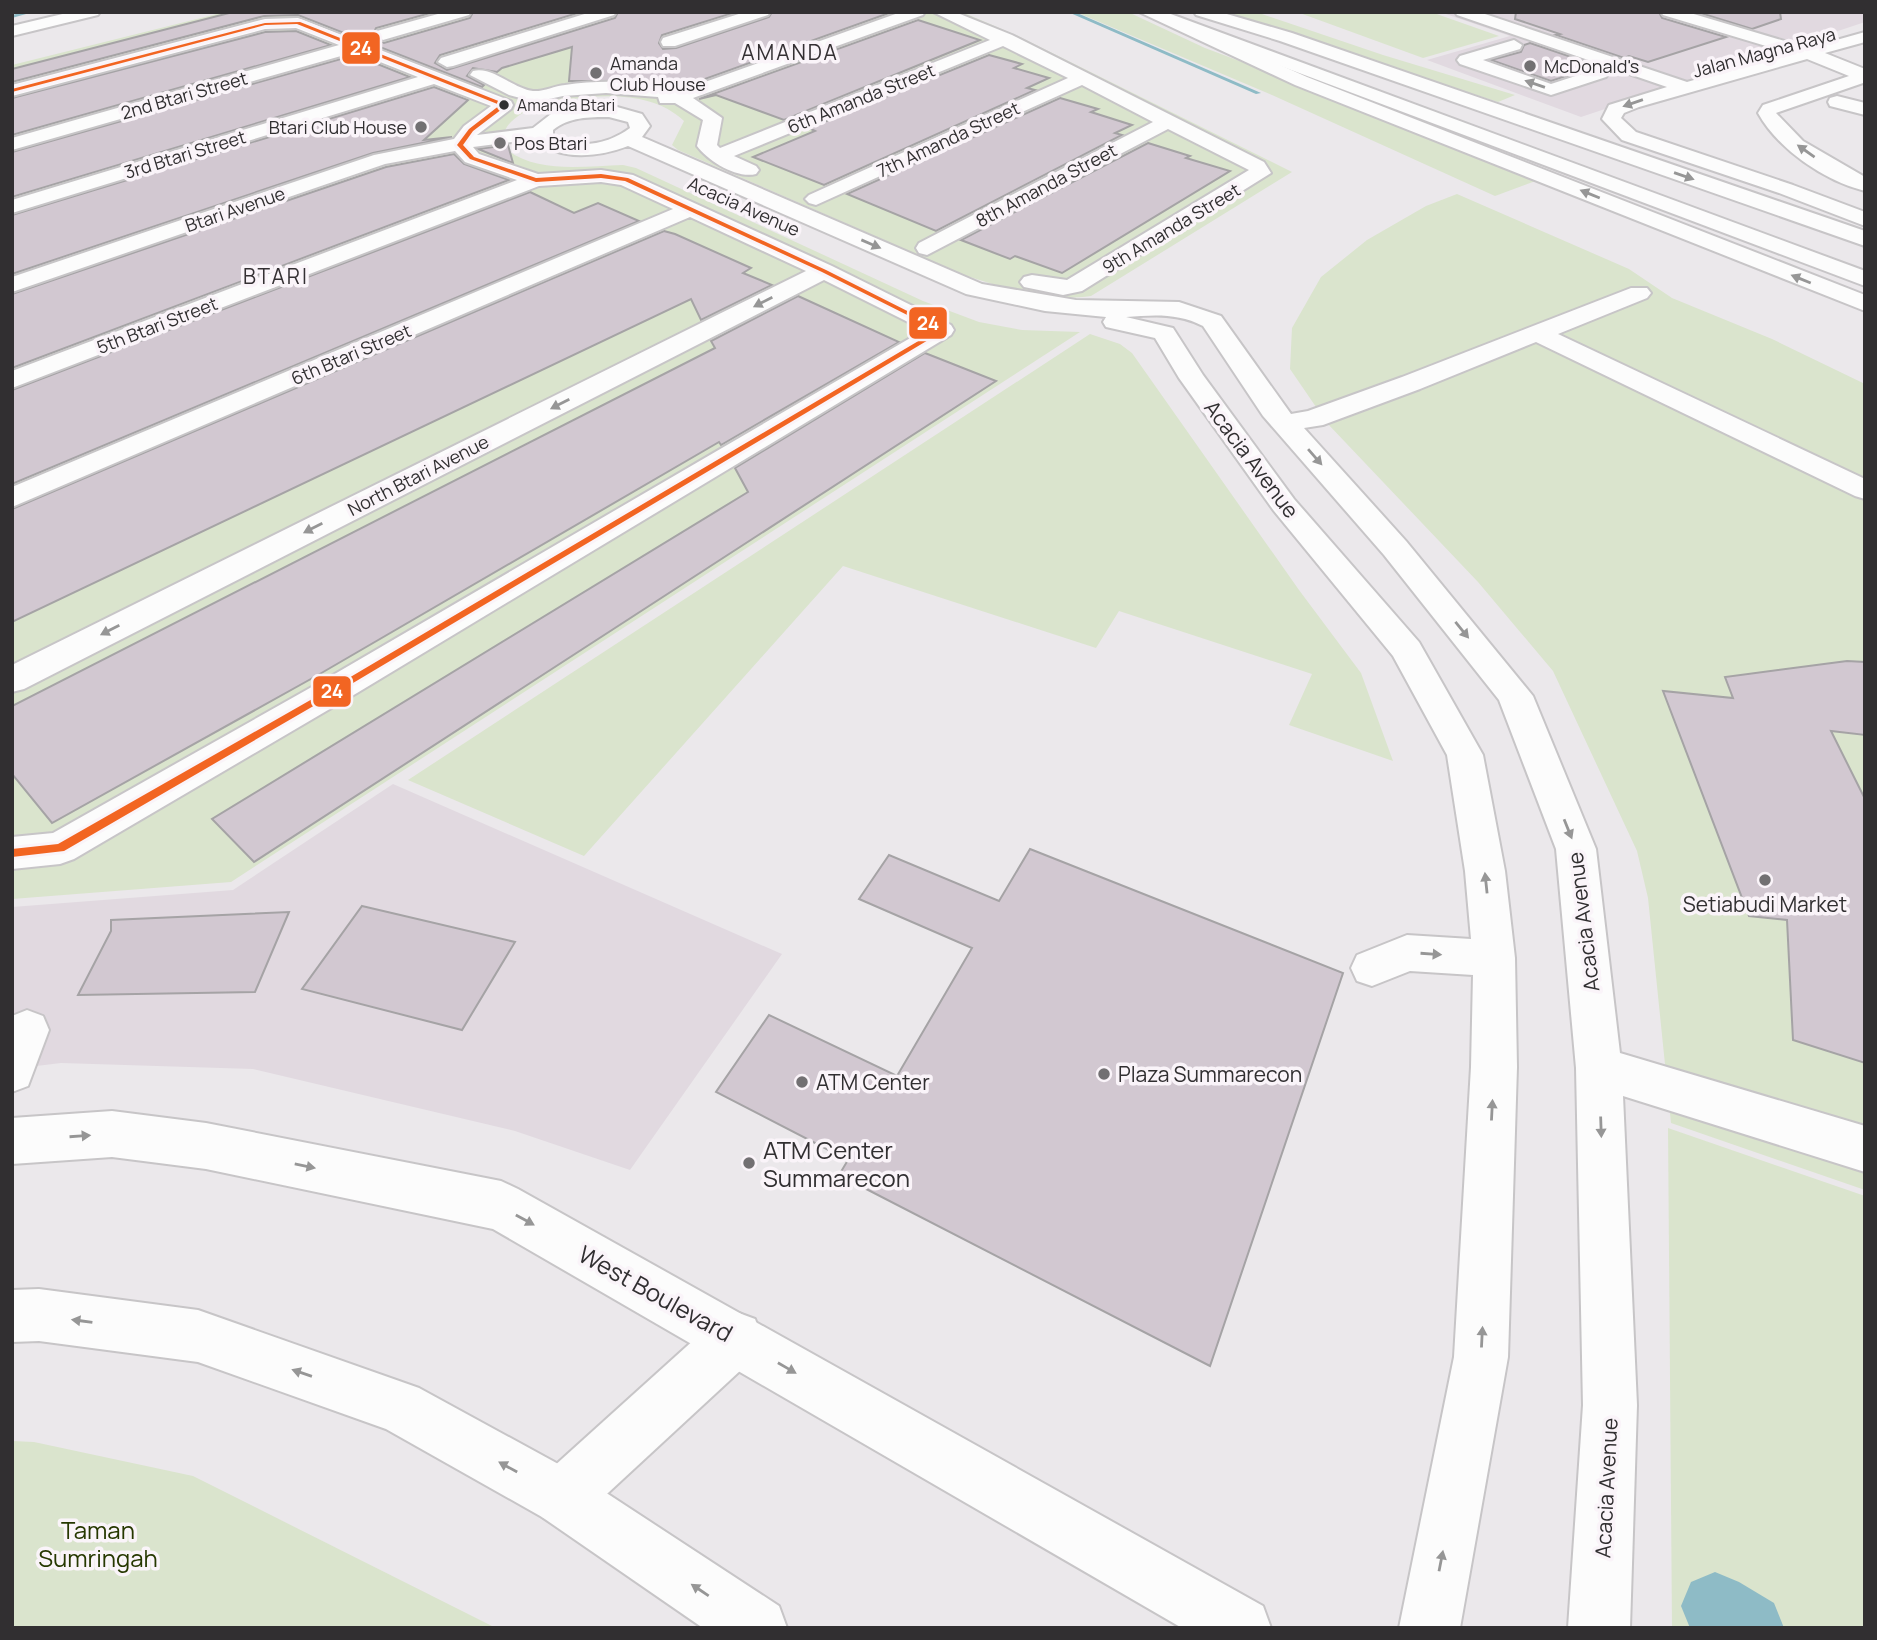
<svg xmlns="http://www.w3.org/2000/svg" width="1877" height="1640" font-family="Manrope,sans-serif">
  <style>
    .built { fill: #e1d9e0 }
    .green { fill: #dae4cd }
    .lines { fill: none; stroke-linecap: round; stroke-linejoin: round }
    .stream { fill: #8ebbc6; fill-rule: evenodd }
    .canal { fill: #8ebbc6; fill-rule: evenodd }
    .building { fill: #d2c8d1; stroke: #a5a3a5; stroke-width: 2 }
    .minor-casing { stroke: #c7c5c7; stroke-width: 4 }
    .major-casing { stroke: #c7c5c7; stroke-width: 4 }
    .highway-casing { stroke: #c7c5c7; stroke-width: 4 }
    .minor { fill: #fcfcfc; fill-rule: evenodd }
    .major { fill: #fcfcfc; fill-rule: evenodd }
    .highway { fill: #fcfcfc; fill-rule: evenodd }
    .bus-1-casing { stroke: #faf4f9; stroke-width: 6 }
    .bus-1 { fill: #f26522; fill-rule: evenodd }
    .oneway { fill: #969696 }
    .poi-dot { fill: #727072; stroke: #faf4f9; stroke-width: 2.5 }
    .bus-dot { fill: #312f31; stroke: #faf4f9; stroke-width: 2.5 }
    .labels { text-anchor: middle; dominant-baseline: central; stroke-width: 7; stroke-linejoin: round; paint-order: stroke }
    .far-bus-label { font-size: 16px; fill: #312f31; stroke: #faf4f9; text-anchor: start }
    .far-street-label { font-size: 18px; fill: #312f31; stroke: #faf4f9 }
    .far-poi-label { font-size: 18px; fill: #312f31; stroke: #faf4f9; text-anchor: start }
    .far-quarter-label { font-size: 21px; letter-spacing: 2px; fill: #343033; stroke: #faf4f9 }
    .street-label { font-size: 21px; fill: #312f31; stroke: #faf4f9 }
    .poi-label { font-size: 21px; fill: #312f31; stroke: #faf4f9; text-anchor: start }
    .near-poi-label { font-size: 24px; fill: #312f31; stroke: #faf4f9; text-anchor: start }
    .near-street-label { font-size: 24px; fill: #312f31; stroke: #faf4f9 }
    .near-park-label { font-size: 24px; fill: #263800; stroke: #faf4f9 }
    .line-badge { stroke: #faf4f9; stroke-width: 2.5 }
    .badge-label { font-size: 19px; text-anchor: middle; font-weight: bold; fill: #fff }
  </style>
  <rect width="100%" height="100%" fill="#ebe8eb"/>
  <g class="built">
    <path d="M1440,12H1865V22L1581,117L1427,60L1510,36Z"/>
    <path d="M393,784L782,954L630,1170L515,1131L253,1069L61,1063L12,1069V907L233,890Z"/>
  </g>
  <g class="green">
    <path d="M225,12H302L535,104L522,110L524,112C509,122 503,127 502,146C534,175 584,166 623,165L636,168L923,301L979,322L1022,330L1080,332L231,882L12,899V65Z"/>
    <path d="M306,12H962L1018,36L1292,172L1091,296C1045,302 1008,289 964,275L678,150L672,145L684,121C652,91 601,94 561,101L555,99L537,104Z"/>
    <path d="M1076,12H1128L1205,48L1375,112L1538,180L1495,196L1272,95Z"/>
    <path d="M1218,12H1256L1383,55L1515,95L1498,102Z"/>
    <path d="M1297,12H1431L1499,36L1423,58Z"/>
    <path d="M1457,194L1629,269L1672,298L1772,339L1865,384V1190L1671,1123L1648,898L1637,851L1553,671L1478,582L1327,423L1290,369L1292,328L1321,277L1367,240L1426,206Z"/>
    <path d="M1090,334L1120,344L1132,353L1299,590L1361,673L1393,761L1289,725L1312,674L1119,611L1096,648L843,566L584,856L408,780Z"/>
    <path d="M1668,1128L1865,1196V1628H1672Z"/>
    <path d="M12,1441L34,1442L193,1476L496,1628H12Z"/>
  </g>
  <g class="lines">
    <g class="stream">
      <path d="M24,12H33L12,18V15Z"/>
      <path d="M1068,12H1075L1261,93L1256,94Z"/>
    </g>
    <path class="canal" d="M1715,1572L1739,1582L1774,1603L1784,1628H1690L1681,1606L1691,1582Z"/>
  </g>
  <g class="building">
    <path d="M233,12H434L376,28L372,36L384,43L470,18L473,12H581L440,55L435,63L447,70L615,18L618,12H736L662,35L659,43L663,49L676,48L769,17L772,12H892L677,89L635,81H569L572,47L502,68L497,72L473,68L467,76L484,85L482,87L298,15L264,16L12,82V69Z"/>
    <path d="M1516,12H1659L1662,18L1726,37L1648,62L1629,56L1624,58L1556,35L1560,34L1515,19Z"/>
    <path d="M1697,12H1780L1781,19L1752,29Z"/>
    <path d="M918,20L980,40L784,120L716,95L699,99Z"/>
    <path d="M296,31L331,45L12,135V98L265,32Z"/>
    <path d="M1530,43L1598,66L1551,81L1491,60L1521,52L1524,45Z"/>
    <path d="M355,55L410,77L12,197V152Z"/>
    <path d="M989,55L1022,64L1014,68L1049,78L1027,88L1035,90L824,185L753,157L815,131L809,128Z"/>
    <path d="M434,87L468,100L424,140L452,137L373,153L12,274V215Z"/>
    <path d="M1060,98L1098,109L1091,112L1132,125L1115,133L1122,135L936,231L847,194Z"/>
    <path d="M1148,143L1190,156L1186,158L1230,171L1062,273L1015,256L1010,259L961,240Z"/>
    <path d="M508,145L513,163L478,149Z"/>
    <path d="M454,154L464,164L509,180L12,368V294L386,167Z"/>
    <path d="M530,192L574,213L598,203L639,221L12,484V390Z"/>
    <path d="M664,231L675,234L751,268L743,273L772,285L701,320L691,299L12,622V509Z"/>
    <path d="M798,296L899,342L721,445L719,442L318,675L52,823L12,774V706L715,348L711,341Z"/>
    <path d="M925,353L996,381L254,862L212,819L748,492L735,468Z"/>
    <path d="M1847,661L1865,662V735L1831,731L1865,799V1063L1793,1040L1787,920L1749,916L1663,691L1733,698L1725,677Z"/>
    <path d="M1030,849L1343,973L1210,1366L839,1175L848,1160L716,1092L769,1015L897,1076L972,948L859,899L889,855L999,901Z"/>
    <path d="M362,906L515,942L462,1030L302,989Z"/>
    <path d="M289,912L255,992L78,995L111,931V920Z"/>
  </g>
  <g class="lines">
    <defs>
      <g id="minor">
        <path d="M71,12H100L98,15L12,36V26Z"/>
        <path d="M445,12H471L469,15L383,40L375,35L377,31Z"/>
        <path d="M591,12H616L614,15L453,66L447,67L438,62L441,58Z"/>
        <path d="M745,12H770L768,15L675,46H663L661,42L663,38Z"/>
        <path d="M901,12H925L923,15L693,98L722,118L717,145L720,148L990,40L933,12H955L1012,35L1264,162L1271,173L1082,291L1063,295L1024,287L1020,282L1024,277L1032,275L1067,280L1249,170L1168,129L927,255L919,253L916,248L919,243L1153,122L1082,85L816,205L809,203L805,199L809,195L1068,78L1003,46L734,156L756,166L759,170L756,174C737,179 708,161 697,146L703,120L675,103H660L658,97L606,93L563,96L535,102L509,95L470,75L473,71C493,66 513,89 533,91C543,92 554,86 565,85C601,80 641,80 677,92Z"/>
        <path d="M1158,12L1168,13L1865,271V286L1156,19L1154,16Z"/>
        <path d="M1455,12H1479L1687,82L1789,53L1663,15L1661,12H1687L1808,48L1865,32V42L1825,53L1865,69L1863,83L1776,113L1803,141L1865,177V191C1824,181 1778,149 1758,113L1763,105L1849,76L1807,59L1639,107L1624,113L1621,118L1636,132L1793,185L1865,212V226L1779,193L1622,140L1602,119L1609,105L1667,87L1457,15Z"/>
        <path d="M298,18L511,101L513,105L511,109L477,135L533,128L551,114L584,106L610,105L642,114L650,126L642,137L982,284L1076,300L1179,302L1221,316L1291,414L1308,411L1402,377L1631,288H1647L1651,293L1647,298L1558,334L1865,479V499L1855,496L1536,342L1420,389L1323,425L1304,428L1406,541L1533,696L1596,849L1620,1053L1865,1126V1172L1623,1096L1637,1405L1630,1628H1568L1583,1405L1576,1068L1556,849L1499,700L1384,555L1263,416L1203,326C1178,313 1154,315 1126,317L1173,328L1203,375L1294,499L1419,642L1483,755L1505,871L1515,958L1517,1067L1508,1357L1460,1628H1399L1454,1357L1471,1067L1473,975L1410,971L1372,986L1357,981L1351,968L1357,955L1407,935L1471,939L1465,871L1447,755L1393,656L1274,511L1179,378L1155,338L1106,327L1103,322L1106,317L1045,311L966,294L628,146C599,157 560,162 535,139L473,147L479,154L538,174L601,170L633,175L832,266L951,325L954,330L951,335L357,693L74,859L60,864L12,869V837L53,833L333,675L924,330L824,280L24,689L12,692V665L806,271L690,217L12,507V487L673,209L621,185L601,182L539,186L12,388V371L517,180L465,162L455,151L385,164L12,292V277L374,155L454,139L464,126L491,106L434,84L12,213V200L418,77L355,52L12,150V138L339,45L296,28L265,29L12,96V85L265,19ZM609,117L628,122L630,128C609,144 576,151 553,135V130C569,117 589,117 609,117Z"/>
        <path d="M1514,40L1522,45L1520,49L1483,60L1551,84L1600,68L1609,73L1606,77L1551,95L1460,64L1457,60L1460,56Z"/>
        <path d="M1837,96L1865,103V115L1830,106L1828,102L1830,98Z"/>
        <path d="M27,1010L43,1016L49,1030L28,1086L12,1092V1016Z"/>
        <path d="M736,1312L755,1319L762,1338L755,1357L582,1517L562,1526L542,1517L533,1497L542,1477L717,1319Z"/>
      </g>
      <g id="major">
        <path d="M112,1111L206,1123L501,1181L518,1189L1263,1606L1271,1628H1182L493,1229L206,1169L112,1157L12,1164V1118Z"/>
        <path d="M39,1289L198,1310L419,1388L582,1477L779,1606L787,1628H703L542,1517L386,1429L198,1362L39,1341L12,1342V1290Z"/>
      </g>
      <g id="highway">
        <path d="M1139,12H1161L1307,77L1865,295V311L1295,85Z"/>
        <path d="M1194,12H1220L1292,33L1865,231V246L1280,41L1196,15Z"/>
      </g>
    </defs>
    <use href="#minor" class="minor-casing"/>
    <use href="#major" class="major-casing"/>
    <use href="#highway" class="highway-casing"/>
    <use href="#minor" class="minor"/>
    <use href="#major" class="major"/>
    <use href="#highway" class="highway"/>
    <defs>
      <path id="bus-1" d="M300,22L506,104V106L473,131L463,145L474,157L536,178L601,174L628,178L826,270L945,330L348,686L64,851L12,857V849L58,844L342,682L937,330L822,272L625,181L601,178L536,182L470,159L457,145L469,129L500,105L297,24L265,25L12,92V89L265,23Z"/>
    </defs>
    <use href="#bus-1" class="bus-1-casing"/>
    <use href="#bus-1" class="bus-1"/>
  </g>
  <defs><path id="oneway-solid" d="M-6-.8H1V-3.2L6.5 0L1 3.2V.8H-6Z" transform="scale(1.75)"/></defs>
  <g class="oneway">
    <use href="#oneway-solid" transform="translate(1535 84) rotate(-161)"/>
    <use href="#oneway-solid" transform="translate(1633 103) rotate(161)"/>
    <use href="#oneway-solid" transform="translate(1806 151) rotate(-145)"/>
    <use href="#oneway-solid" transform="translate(1684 176) rotate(19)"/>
    <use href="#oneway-solid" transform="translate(1590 194) rotate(-158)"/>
    <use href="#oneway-solid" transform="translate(871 244) rotate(23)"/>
    <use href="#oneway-solid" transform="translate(1801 279) rotate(-158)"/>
    <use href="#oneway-solid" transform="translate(763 302) rotate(153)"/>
    <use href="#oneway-solid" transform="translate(560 404) rotate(153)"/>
    <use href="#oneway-solid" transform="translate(1315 457) rotate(49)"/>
    <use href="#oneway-solid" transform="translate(313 528) rotate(153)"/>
    <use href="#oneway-solid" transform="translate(110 630) rotate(153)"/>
    <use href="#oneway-solid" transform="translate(1462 630) rotate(51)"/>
    <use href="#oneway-solid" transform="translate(1568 829) rotate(68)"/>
    <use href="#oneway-solid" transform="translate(1486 883) rotate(-96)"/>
    <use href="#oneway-solid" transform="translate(1431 954) rotate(4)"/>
    <use href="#oneway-solid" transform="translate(1492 1110) rotate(-87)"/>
    <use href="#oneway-solid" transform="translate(1601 1127) rotate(88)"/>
    <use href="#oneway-solid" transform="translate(80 1136) rotate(-4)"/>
    <use href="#oneway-solid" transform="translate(305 1166) rotate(12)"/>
    <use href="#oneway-solid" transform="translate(525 1220) rotate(29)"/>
    <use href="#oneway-solid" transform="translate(82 1321) rotate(-172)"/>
    <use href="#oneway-solid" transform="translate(1482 1337) rotate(-87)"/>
    <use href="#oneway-solid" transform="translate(787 1368) rotate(30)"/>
    <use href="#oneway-solid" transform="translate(302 1373) rotate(-161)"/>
    <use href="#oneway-solid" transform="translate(508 1467) rotate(-151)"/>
    <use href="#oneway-solid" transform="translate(1441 1561) rotate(-79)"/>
    <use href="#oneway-solid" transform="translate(700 1590) rotate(-146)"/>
  </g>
  <g class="poi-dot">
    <circle cx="1530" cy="66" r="7"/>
    <circle cx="596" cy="73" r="7"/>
    <circle cx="421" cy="127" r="7"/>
    <circle cx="500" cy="143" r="7"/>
    <circle cx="1765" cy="880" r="7"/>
    <circle cx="1104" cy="1074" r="7"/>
    <circle cx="802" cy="1082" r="7"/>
    <circle cx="749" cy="1163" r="7"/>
  </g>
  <circle class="bus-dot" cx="504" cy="105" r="6"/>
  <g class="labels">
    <g class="far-bus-label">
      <text x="517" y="105">Amanda Btari</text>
    </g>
    <g class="far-street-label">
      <text transform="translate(1764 52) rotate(-15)">Jalan Magna Raya</text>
      <text transform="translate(184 95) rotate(-16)">2nd Btari Street</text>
      <text transform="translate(861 98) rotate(-22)">6th Amanda Street</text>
      <text transform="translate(948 139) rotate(-25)">7th Amanda Street</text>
      <text transform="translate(185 154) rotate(-17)">3rd Btari Street</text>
      <text transform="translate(1046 185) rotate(-28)">8th Amanda Street</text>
      <text transform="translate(744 206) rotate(24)">Acacia Avenue</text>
      <text transform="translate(235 209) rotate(-19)">Btari Avenue</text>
      <text transform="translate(1171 228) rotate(-31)">9th Amanda Street</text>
      <text transform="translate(157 325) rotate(-21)">5th Btari Street</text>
      <text transform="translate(351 354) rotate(-23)">6th Btari Street</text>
      <text transform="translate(418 475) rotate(-27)">North Btari Avenue</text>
    </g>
    <g class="far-poi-label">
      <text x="610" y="63">Amanda<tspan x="610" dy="21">Club House</tspan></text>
      <text x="1544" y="66">McDonald's</text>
      <text x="407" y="127" text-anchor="end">Btari Club House</text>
      <text x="514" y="143">Pos Btari</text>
    </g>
    <g class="far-quarter-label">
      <text x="790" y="52">AMANDA</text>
      <text x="276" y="276">BTARI</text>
    </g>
    <g class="street-label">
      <text transform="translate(1252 459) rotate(53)">Acacia Avenue</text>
      <text transform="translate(1583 922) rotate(-97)">Acacia Avenue</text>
      <text transform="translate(1606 1488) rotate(-87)">Acacia Avenue</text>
    </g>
    <g class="poi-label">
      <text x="1765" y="904" text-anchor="middle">Setiabudi Market</text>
      <text x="1118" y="1074">Plaza Summarecon</text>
      <text x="816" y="1082">ATM Center</text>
    </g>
    <g class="near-poi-label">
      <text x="763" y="1149">ATM Center<tspan x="763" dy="28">Summarecon</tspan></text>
    </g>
    <g class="near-street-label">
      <text transform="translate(656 1293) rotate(29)">West Boulevard</text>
    </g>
    <g class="near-park-label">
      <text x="98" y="1529">Taman<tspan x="98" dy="28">Sumringah</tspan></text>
    </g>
  </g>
  <g class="line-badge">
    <rect x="341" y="31" width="40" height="34" rx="7" fill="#f26522"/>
    <rect x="908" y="306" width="40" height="34" rx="7" fill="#f26522"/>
    <rect x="312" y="675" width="40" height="33" rx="7" fill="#f26522"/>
  </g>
  <g class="badge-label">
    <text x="361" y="55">24</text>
    <text x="928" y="330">24</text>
    <text x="332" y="698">24</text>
  </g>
  <rect width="1877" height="1640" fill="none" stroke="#312f31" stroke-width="28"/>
</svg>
